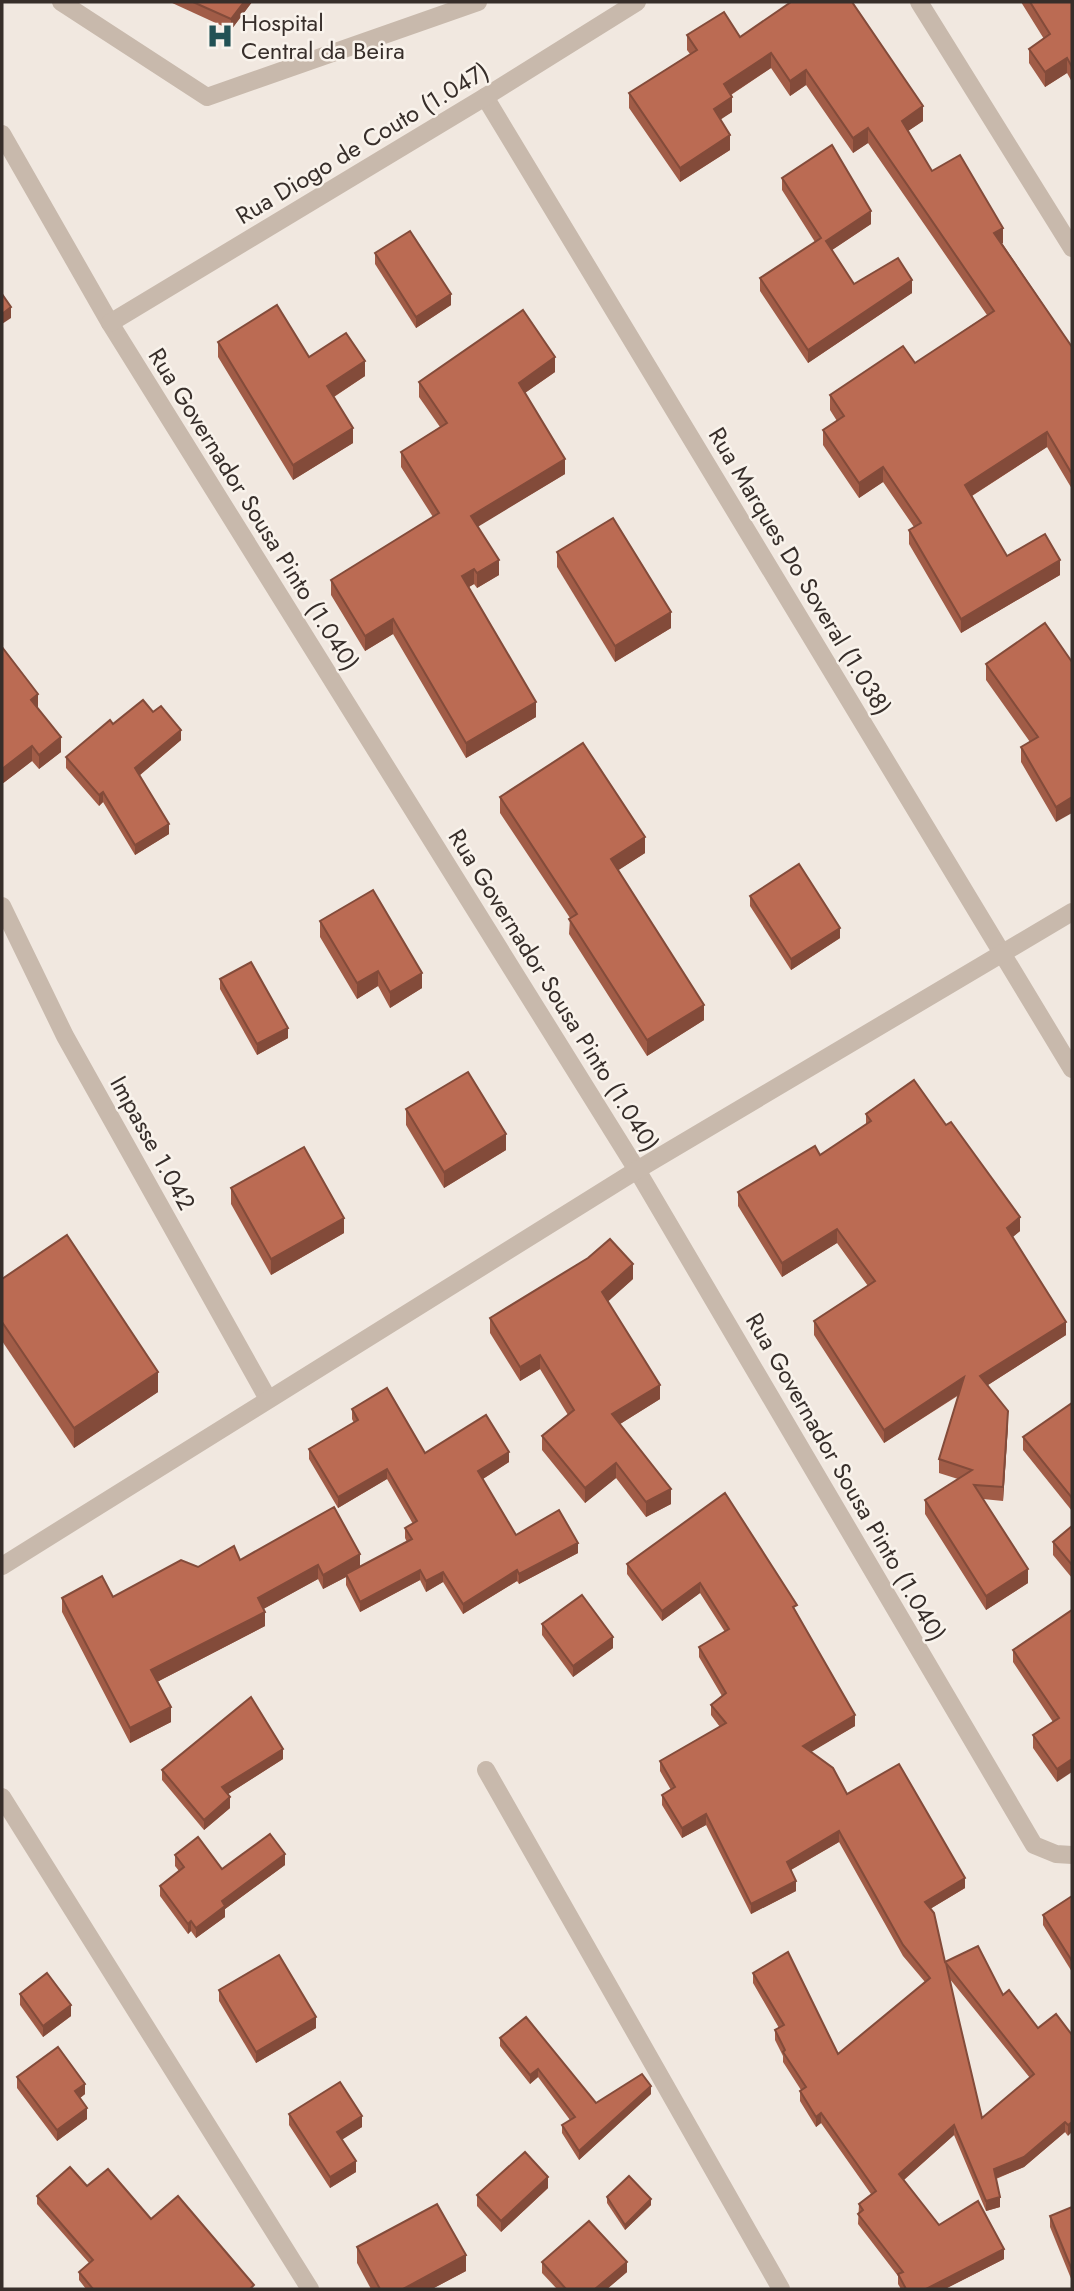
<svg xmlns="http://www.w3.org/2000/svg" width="1074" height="2291" font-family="Jost,sans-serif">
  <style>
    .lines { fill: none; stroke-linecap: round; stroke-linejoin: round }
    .street { stroke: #c8b9ac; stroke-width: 18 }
    .wall { fill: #a15c47; fill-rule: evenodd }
    .shaded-wall { fill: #834b3a }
    .building { fill: #bb6b53; stroke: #834b3a; stroke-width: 2; fill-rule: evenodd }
    .labels { text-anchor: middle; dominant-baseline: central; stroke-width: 5; stroke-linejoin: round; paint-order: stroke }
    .poi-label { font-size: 24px; fill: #372e2a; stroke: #f9f3ec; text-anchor: start }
    .street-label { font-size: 24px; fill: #372e2a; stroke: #f9f3ec }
  </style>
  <rect width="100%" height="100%" fill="#f1e8e0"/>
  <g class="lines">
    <g class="street">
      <path d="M61,2L207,97L478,2"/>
      <path d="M919,2L1072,248"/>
      <path d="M485,97L1072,1069"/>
      <path d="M2,134L110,323L637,1170L1034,1845L1056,1854L1072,1855"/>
      <path d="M110,323L485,97L637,2"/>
      <path d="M2,906L65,1036L268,1399"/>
      <path d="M2,1566L637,1170L1072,912"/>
      <path d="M486,1770L781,2289"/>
      <path d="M2,1797L310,2289"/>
    </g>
  </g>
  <g class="wall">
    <path d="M170,2H252L231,30Z"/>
    <path d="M1021,2H1072V82L1067,73L1045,87L1029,63V49L1044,39Z"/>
    <path d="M687,35L740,37L923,121L908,131L932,171L1003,243H1002L1072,347V489L1047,447L972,496L1007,556L1060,575L961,633L909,544V530L914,527L883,482L859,498L823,445V430L837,421L830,410V395L915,363L987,315L868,143L853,153L806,85L790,96L771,68L731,95L732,112L720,119L730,150L680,182L629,108V93L690,54L687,50Z"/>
    <path d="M782,178L871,224L832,250L854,284L912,293L808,363L760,291V278L815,242L782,190Z"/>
    <path d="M375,253L451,305L416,328L375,264Z"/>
    <path d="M218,342L365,376L334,397L353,443L293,480L218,357Z"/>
    <path d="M555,372L525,393L565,474L478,526L499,575L477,588L474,584L469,587L536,717L466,758L393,634L365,651L331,595V580L433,517L401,467V452L440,427L419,397V382Z"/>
    <path d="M557,552L671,628L615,662L557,567Z"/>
    <path d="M1072,662L1056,822L1021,762V747L1030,742L986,680V664Z"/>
    <path d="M38,708L61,752L39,769L32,761L2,784Z"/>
    <path d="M153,712L181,740L139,776L169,834L135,855L103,802L99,806L66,768V757L113,724Z"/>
    <path d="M500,797L645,853L618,870L704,1020L647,1056L569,934L570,918L500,813Z"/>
    <path d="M750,896L840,938L791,970L750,906Z"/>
    <path d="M320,921L422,988L390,1008L378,986L357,999L320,937Z"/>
    <path d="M220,979L288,1038L257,1055L220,989Z"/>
    <path d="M406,1109L506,1150L444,1188L406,1125Z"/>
    <path d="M866,1114L1020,1231L1012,1237L1066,1335L988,1385L1008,1425L1003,1501L983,1499L1028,1583L986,1610L925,1514V1500L958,1479L939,1473V1459L959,1395L884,1443L814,1335V1321L868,1286L837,1243L782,1277L738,1206V1192L820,1155L866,1124Z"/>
    <path d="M231,1188L344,1233L271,1275L231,1204Z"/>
    <path d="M2,1279L158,1392L74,1448L2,1341Z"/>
    <path d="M633,1279L608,1301L660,1399L620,1424L671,1504L646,1517L616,1478L585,1503L542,1450V1436L568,1415L540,1369L520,1381L490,1333V1318Z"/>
    <path d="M1072,1403V1511L1023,1450V1437Z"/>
    <path d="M352,1409L425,1453L509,1462L483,1479L516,1535L578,1553L519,1584L517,1581L463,1614L443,1582L426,1592L420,1580L360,1612L346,1585V1577L323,1589L318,1579L263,1609L265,1626L157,1682L171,1722L130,1743L62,1612V1598L113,1597L198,1567L240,1560L360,1567L407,1542L405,1538V1528L413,1524L387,1479L338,1508L309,1459V1449L354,1423L352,1419Z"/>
    <path d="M725,1493L797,1613L855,1726L810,1752L847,1794L965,1888L930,1909L945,1962L1003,1995L1038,2028L1072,2035L1068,2136L1065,2132L1024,2167L996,2179L1000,2207L986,2211L954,2135L904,2180L939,2225L1004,2259L945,2289H901L898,2284V2276L858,2224L859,2204L871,2194L821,2123L816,2127L800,2101V2091L801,2090L783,2062V2056L775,2040V2030L779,2028L753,1983V1973L838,2054L925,1982L903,1956L839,1842L791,1870L796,1891L751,1914L706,1825L682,1838L662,1805V1795L671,1790L660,1771V1761L720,1727L711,1715V1705L722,1696L699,1657V1647L725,1632L700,1593L662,1621L627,1574V1564ZM949,1978L1030,2078L982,2118Z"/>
    <path d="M1072,1526V1578L1053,1555V1542Z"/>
    <path d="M1072,1610L1057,1782L1033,1748V1735L1053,1722L1013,1662V1650Z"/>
    <path d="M542,1624L613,1648L573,1677L542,1635Z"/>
    <path d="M283,1759L228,1794L230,1808L204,1830L162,1780V1770Z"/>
    <path d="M175,1855L222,1869L285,1865L225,1909V1917L196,1938L191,1931L188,1934L160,1896V1886L179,1871L175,1866Z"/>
    <path d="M1072,1896V1972L1043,1925V1915Z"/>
    <path d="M219,1990L316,2028L256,2063L219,2001Z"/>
    <path d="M20,1994L71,2016L43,2037L20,2005Z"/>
    <path d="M500,2038L596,2103L651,2094L579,2160L562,2133V2125L570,2120L538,2077L530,2084L500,2046Z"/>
    <path d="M17,2077L85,2094L80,2098L87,2119L57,2141L17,2088Z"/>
    <path d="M289,2114L362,2127L342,2139L356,2172L330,2188L289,2125Z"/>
    <path d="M87,2186L151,2219L254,2289H86L79,2280V2272L89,2263L37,2204V2196Z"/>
    <path d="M548,2188L501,2232L477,2206V2195Z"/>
    <path d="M607,2197L651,2205L625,2230L607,2203Z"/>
    <path d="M1072,2207V2281L1050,2227V2216Z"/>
    <path d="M357,2247L466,2271L432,2289H371L357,2263Z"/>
    <path d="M542,2262L627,2272L607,2289H557L542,2273Z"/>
  </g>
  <g class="shaded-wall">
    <path d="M244,2H252L231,30V19Z"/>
    <path d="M771,53V68L724,99V84Z"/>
    <path d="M1067,58V73L1045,87V72Z"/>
    <path d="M806,70V85L790,96V81Z"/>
    <path d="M732,97V112L714,124V109Z"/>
    <path d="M923,106V121L902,135V121Z"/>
    <path d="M868,128V143L853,153V138Z"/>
    <path d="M730,135V150L680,182V168Z"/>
    <path d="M871,211V224L826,254V241Z"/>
    <path d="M1003,228V243L994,247V233Z"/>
    <path d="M912,280V293L808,363V350Z"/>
    <path d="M451,294V305L416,328V317Z"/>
    <path d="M11,307V318L2,324V314Z"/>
    <path d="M555,357V372L519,397V383Z"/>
    <path d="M365,361V376L327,401V386Z"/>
    <path d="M353,428V443L293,480V465Z"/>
    <path d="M1047,432V447L965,500V485Z"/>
    <path d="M565,459V474L471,531V516Z"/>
    <path d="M883,467V482L859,498V483Z"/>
    <path d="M499,560V575L477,588V573Z"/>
    <path d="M1060,560V575L961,633V619Z"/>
    <path d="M474,569V584L462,591V576Z"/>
    <path d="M671,612V628L615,662V646Z"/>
    <path d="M393,619V634L365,651V636Z"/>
    <path d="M38,694V709L31,700Z"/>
    <path d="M536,702V717L466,758V743Z"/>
    <path d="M181,730V740L135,779V768Z"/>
    <path d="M61,737V752L39,769V755Z"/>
    <path d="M32,746V761L2,784V769Z"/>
    <path d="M103,792V802L99,806V795Z"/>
    <path d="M1072,797V813L1056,822V807Z"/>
    <path d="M169,824V834L135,855V845Z"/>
    <path d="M645,837V853L611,875V859Z"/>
    <path d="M840,928V938L791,970V959Z"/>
    <path d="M378,971V986L357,999V983Z"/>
    <path d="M422,973V988L390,1008V992Z"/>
    <path d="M704,1005V1020L647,1056V1040Z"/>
    <path d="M288,1028V1038L257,1055V1044Z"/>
    <path d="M506,1134V1150L444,1188V1172Z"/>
    <path d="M1020,1217V1231L1007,1242V1228Z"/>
    <path d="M344,1218V1233L271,1275V1259Z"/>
    <path d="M837,1229V1243L782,1277V1263Z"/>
    <path d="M633,1264V1279L602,1307V1292Z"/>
    <path d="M1066,1322V1335L980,1390V1376Z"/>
    <path d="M540,1355V1369L520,1381V1367Z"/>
    <path d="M158,1372V1392L74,1448V1428Z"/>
    <path d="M964,1377V1391L884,1443V1430Z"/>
    <path d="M660,1385V1399L612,1429V1414Z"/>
    <path d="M1008,1411V1425L1003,1501V1487Z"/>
    <path d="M509,1452V1462L478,1482V1471Z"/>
    <path d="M616,1463V1478L585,1503V1488Z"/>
    <path d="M387,1469V1479L338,1508V1497Z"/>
    <path d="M671,1489V1504L646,1517V1502Z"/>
    <path d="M578,1543V1553L519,1584V1574Z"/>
    <path d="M360,1554V1568L346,1574V1577L323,1589V1575Z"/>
    <path d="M318,1565V1579L258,1612V1598Z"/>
    <path d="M1028,1569V1583L986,1610V1596Z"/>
    <path d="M420,1570V1580L360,1612V1602Z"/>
    <path d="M517,1570V1581L463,1614V1604Z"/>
    <path d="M443,1572V1582L426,1592V1581Z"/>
    <path d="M700,1583V1593L662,1621V1611Z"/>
    <path d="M265,1612V1626L151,1685V1670Z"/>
    <path d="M613,1637V1648L573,1677V1666Z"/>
    <path d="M171,1707V1722L130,1743V1728Z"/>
    <path d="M855,1715V1726L803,1757V1746Z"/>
    <path d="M283,1749V1759L222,1798V1787Z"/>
    <path d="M1072,1759V1772L1057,1782V1769Z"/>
    <path d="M230,1797V1808L204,1830V1820Z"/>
    <path d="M706,1814V1825L682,1838V1828Z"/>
    <path d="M839,1831V1842L787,1872V1862Z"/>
    <path d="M285,1854V1865L225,1909V1917L196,1938V1928L222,1901Z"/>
    <path d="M965,1878V1888L925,1912V1902Z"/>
    <path d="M796,1881V1891L751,1914V1904Z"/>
    <path d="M191,1921V1931L188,1934V1924Z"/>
    <path d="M71,2005V2016L43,2037V2026Z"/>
    <path d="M316,2017V2028L256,2063V2052Z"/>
    <path d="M538,2069V2077L530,2084V2075Z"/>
    <path d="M85,2084V2094L75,2102V2091Z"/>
    <path d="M651,2086V2094L579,2160V2151Z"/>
    <path d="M87,2108V2119L57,2141V2130Z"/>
    <path d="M821,2113V2123L816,2127V2117Z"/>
    <path d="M362,2116V2127L337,2143V2132Z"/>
    <path d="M1065,2122V2132L1024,2167L994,2179V2169Z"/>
    <path d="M1072,2122V2132L1068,2136V2125Z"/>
    <path d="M954,2125V2135L899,2184V2174Z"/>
    <path d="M356,2161V2172L330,2188V2177Z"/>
    <path d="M548,2177V2188L501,2232V2221Z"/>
    <path d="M1000,2197V2207L986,2211V2201Z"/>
    <path d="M651,2199V2205L625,2230V2225Z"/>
    <path d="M1004,2249V2259L945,2289H926Z"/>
    <path d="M466,2255V2271L432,2289H403Z"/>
    <path d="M627,2262V2272L607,2289H595Z"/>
  </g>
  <g class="building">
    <path d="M193,2H244L231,19Z"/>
    <path d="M791,2H852L923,106L902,121L932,171L960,155L1003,228L994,233L1072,347V474L1047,432L965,485L1007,556L1045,534L1060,560L961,619L909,530L921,523L883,467L859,483L823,430L844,416L830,395L903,346L915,363L994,311L868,128L853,138L806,70L790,81L771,53L724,84L732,97L714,109L730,135L680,168L629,93L697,50L687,35L724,12L740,37Z"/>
    <path d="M1030,2H1072V67L1067,58L1045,72L1029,49L1050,34Z"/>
    <path d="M832,145L871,211L826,241L854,284L898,258L912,280L808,350L760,278L821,238L782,178Z"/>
    <path d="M410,231L451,294L416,317L375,253Z"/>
    <path d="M2,294L11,307L2,314Z"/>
    <path d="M277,305L309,357L346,333L365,361L327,386L353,428L293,465L218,342Z"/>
    <path d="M523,310L555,357L519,383L565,459L471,516L499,560L477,573L474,569L462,576L536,702L466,743L393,619L365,636L331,580L439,513L401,452L447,423L419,382Z"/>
    <path d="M613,518L671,612L615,646L557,552Z"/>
    <path d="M1045,623L1072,662V797L1056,807L1021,747L1038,737L986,664Z"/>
    <path d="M2,647L38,694L31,700L61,737L39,755L32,746L2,769Z"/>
    <path d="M143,700L153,712L161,706L181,730L135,768L169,824L135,845L103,792L99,795L66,757L110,720L113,724Z"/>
    <path d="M583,743L645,837L611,859L704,1005L647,1040L569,919L577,914L500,797Z"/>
    <path d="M799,864L840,928L791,959L750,896Z"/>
    <path d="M373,890L422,973L390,992L378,971L357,983L320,921Z"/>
    <path d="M251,962L288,1028L257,1044L220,979Z"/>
    <path d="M468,1072L506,1134L444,1172L406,1109Z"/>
    <path d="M914,1080L946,1125L951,1122L1020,1217L1007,1228L1066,1322L980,1376L1008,1411L1003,1487L974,1485L1028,1569L986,1596L925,1500L972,1470L939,1459L964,1377L884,1430L814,1321L875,1281L837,1229L782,1263L738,1192L815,1146L820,1155L871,1121L866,1114Z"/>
    <path d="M304,1147L344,1218L271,1259L231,1188Z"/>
    <path d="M67,1235L158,1372L74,1428L2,1322V1279Z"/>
    <path d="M610,1239L633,1264L602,1292L660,1385L612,1414L671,1489L646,1502L616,1463L585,1488L542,1436L574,1410L540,1355L520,1367L490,1318L588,1258Z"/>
    <path d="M387,1388L425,1453L486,1415L509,1452L478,1471L516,1535L559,1510L578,1543L519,1574L517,1570L463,1604L443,1572L426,1581L420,1570L360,1602L346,1574L412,1539L405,1528L417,1521L387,1469L338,1497L309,1449L358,1420L352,1409Z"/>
    <path d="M1072,1403V1498L1023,1437Z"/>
    <path d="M725,1493L797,1605L793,1607L855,1715L803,1746L833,1768L847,1794L899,1764L965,1878L925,1902L934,1913L945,1962L978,1946L1003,1995L1009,1990L1038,2028L1056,2014L1072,2035V2122L1068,2125L1065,2122L1024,2157L994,2169L1000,2197L986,2201L954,2125L899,2174L939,2225L978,2201L1004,2249L926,2289H906L898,2274L903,2272L858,2214L863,2210L859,2204L876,2191L821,2113L816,2117L800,2091L806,2087L783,2052L785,2050L775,2030L784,2025L753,1973L788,1952L838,2054L930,1978L903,1945L839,1831L787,1862L796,1881L751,1904L706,1814L682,1828L662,1795L675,1787L660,1761L726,1723L711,1705L726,1693L699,1647L729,1629L700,1583L662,1611L627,1564ZM946,1963L1034,2074L982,2118L957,2012Z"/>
    <path d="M334,1507L360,1554L323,1575L318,1565L258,1598L265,1612L151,1670L171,1707L130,1728L62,1598L102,1576L113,1597L181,1560L198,1567L234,1546L240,1560Z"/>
    <path d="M1072,1526V1565L1053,1542Z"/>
    <path d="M582,1595L613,1637L573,1666L542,1624Z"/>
    <path d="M1072,1610V1759L1057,1769L1033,1735L1059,1718L1013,1650Z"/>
    <path d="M251,1697L283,1749L222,1787L230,1797L204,1820L162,1770Z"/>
    <path d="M270,1834L285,1854L222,1901L225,1906L196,1928L191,1921L188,1924L160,1886L184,1867L175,1855L198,1837L222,1869Z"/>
    <path d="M1072,1896V1961L1043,1915Z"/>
    <path d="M279,1955L316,2017L256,2052L219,1990Z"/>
    <path d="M47,1973L71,2005L43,2026L20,1994Z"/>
    <path d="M526,2017L596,2103L642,2074L651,2086L579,2151L562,2125L575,2117L538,2069L530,2075L500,2038Z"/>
    <path d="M58,2047L85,2084L75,2091L87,2108L57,2130L17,2077Z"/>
    <path d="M340,2082L362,2116L337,2132L356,2161L330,2177L289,2114Z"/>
    <path d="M525,2152L548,2177L501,2221L477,2195Z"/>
    <path d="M70,2167L87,2186L108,2169L151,2219L178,2196L254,2285L250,2289H93L79,2272L93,2260L37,2196Z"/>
    <path d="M629,2176L651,2199L625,2225L607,2197Z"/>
    <path d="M437,2204L466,2255L403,2289H380L357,2247Z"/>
    <path d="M1072,2207V2270L1050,2216Z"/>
    <path d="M589,2221L627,2262L595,2289H566L542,2262Z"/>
  </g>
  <defs>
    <symbol id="hospital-bare" viewBox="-9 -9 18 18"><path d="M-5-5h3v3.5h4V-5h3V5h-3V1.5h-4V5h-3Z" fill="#235255" stroke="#f9f3ec" stroke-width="2.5" paint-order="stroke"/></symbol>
  </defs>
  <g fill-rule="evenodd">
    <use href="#hospital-bare" x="201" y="17" width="38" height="38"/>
  </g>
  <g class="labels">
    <g class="poi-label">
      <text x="241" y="22">Hospital<tspan x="241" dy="28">Central da Beira</tspan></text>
    </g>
    <g class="street-label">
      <text transform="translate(362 143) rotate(-31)">Rua Diogo de Couto (1.047)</text>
      <text transform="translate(254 509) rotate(58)">Rua Governador Sousa Pinto (1.040)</text>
      <text transform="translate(800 571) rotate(59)">Rua Marques Do Soveral (1.038)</text>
      <text transform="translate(554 990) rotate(58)">Rua Governador Sousa Pinto (1.040)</text>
      <text transform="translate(153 1143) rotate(61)">Impasse 1.042</text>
      <text transform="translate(846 1477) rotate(60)">Rua Governador Sousa Pinto (1.040)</text>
    </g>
  </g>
  <rect width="1074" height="2291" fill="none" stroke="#372e2a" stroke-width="7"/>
</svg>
